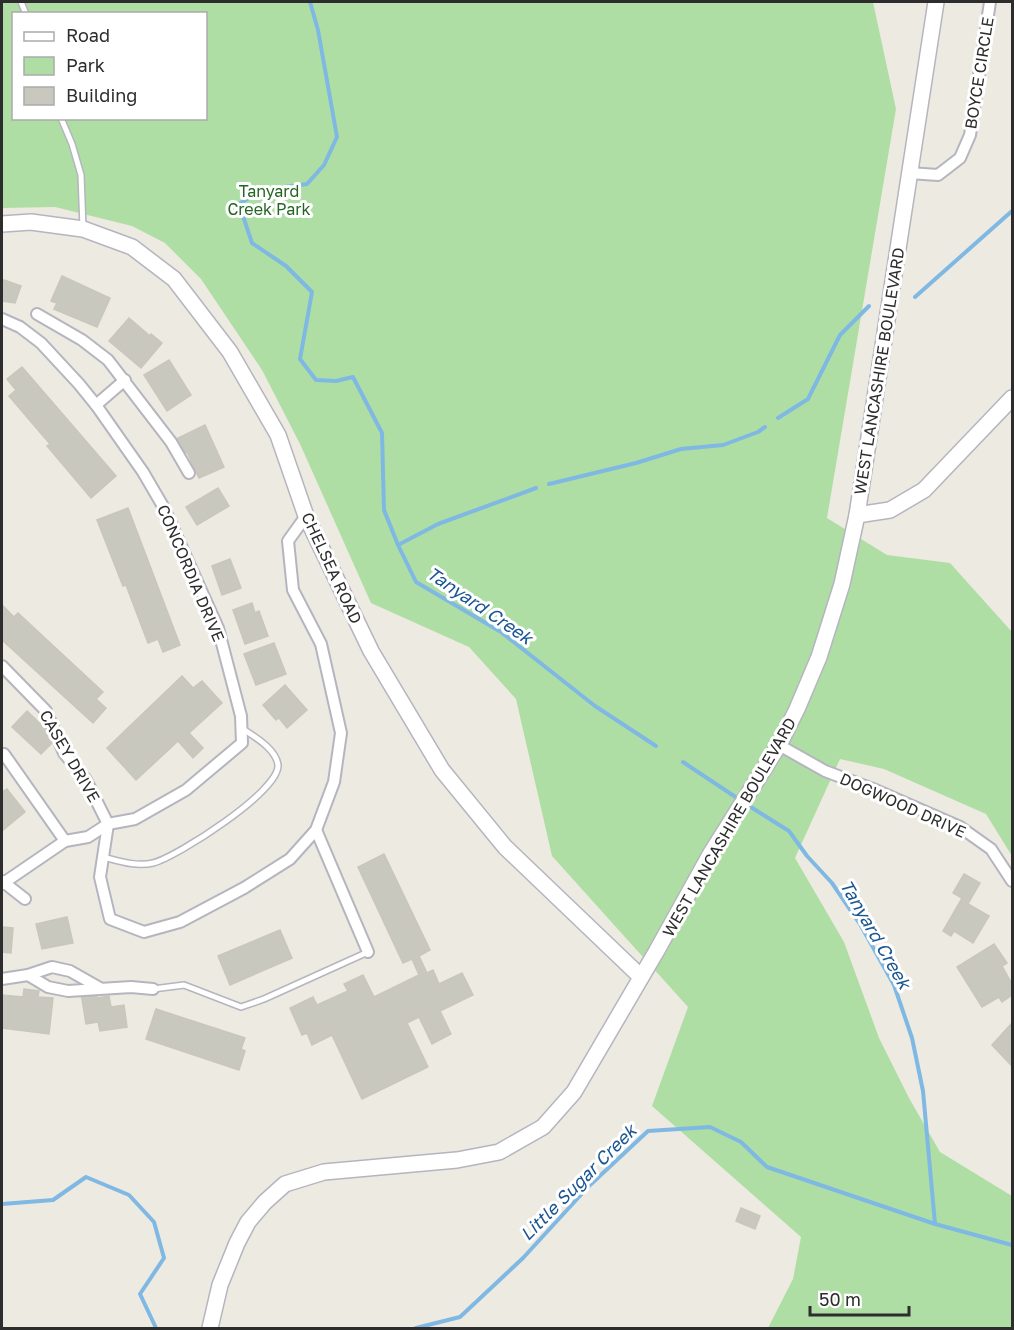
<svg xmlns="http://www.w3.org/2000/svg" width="1014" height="1330" font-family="'Golos Text',sans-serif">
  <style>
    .green { fill: #aedea4; fill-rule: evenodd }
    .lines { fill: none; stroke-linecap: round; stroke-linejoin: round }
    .stream { stroke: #80b8e4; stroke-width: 4 }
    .building { fill: #c9c8bf; stroke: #c9c6bb; stroke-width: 1.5 }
    .lane-casing { stroke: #b5b5bf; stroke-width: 8 }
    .street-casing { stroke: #b5b5bf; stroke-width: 14 }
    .secondary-casing { stroke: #b5b5bf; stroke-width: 18 }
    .lane { stroke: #fff; stroke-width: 5 }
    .street { stroke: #fff; stroke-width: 10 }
    .secondary { stroke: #fff; stroke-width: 15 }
    .labels { text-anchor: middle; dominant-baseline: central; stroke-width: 6; stroke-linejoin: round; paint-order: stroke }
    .street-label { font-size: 16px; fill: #2d2d2d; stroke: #fff }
    .park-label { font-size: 16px; fill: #256523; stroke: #fff }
    .water-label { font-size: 18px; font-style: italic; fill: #1b5693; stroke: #fff }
  </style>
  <rect width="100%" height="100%" fill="#edeae1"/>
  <path class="green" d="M2,2H873L896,109L827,518L887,555L950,563L1012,632V856L986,814L884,769L840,759L795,858L844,942L879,1038L909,1098L940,1152L1012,1196V1328H768L793,1279L801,1237L652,1106L688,1007L552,856L516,699L469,647L371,603L300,444L262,370L201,279L165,243L132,226L55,207L2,208ZM14,14H206V118H14Z"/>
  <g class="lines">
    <g class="stream">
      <path d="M310,2L318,30L337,137L324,165L307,184L262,190L239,204L252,243L286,266L312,292L300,359L316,380L336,381L353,377L382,433L384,510L398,545L416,582L501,632L595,706L656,746"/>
      <path d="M915,297L1012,211"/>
      <path d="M778,418L808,399L840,335L869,306"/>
      <path d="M549,484L636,463L681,449L723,445L758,432L765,427"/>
      <path d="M398,545L438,524L536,488"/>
      <path d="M683,762L740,800"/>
      <path d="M746,804L789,831L807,856L832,883L860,924L894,985L912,1038L923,1091L935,1224"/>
      <path d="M2,1204L53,1200L86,1177L129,1195L154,1222L164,1258L140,1294L156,1328"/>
      <path d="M416,1328L460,1317L523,1258L589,1186L648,1131L710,1127L741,1142L767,1167L935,1224L1012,1245"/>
    </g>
  </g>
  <g class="building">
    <path d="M62,276L110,298L97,327L54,309L57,303L51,301Z"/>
    <path d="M4,280L21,286L15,303L2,301V287Z"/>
    <path d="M129,318L150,336L151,334L162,343L141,368L109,341Z"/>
    <path d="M169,360L191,395L167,411L144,375Z"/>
    <path d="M22,367L116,476L91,498L47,446L50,444L9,396L16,390L7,379Z"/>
    <path d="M205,425L224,467L199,478L187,452L183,454L176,439Z"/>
    <path d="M218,488L229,506L197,525L186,507Z"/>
    <path d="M128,508L180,645L163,652L158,639L148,643L126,585L123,586L97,520Z"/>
    <path d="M230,559L241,588L222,595L212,566Z"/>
    <path d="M252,603L255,613L259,611L268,636L245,644L233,610Z"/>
    <path d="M2,605L14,617L18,613L103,692L96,699L106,708L93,723L2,640Z"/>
    <path d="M274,643L286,674L256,685L244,654Z"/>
    <path d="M182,676L193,688L202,681L222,703L189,733L203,748L193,758L178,741L136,780L107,748Z"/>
    <path d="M285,685L307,710L287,728L279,718L276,720L263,705Z"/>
    <path d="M27,711L56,739L41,754L12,727Z"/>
    <path d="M7,789L25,812L2,831V792Z"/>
    <path d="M384,854L430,950L419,956L427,973L433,970L439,984L462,973L473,995L440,1011L451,1034L432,1044L419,1017L407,1023L428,1067L362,1099L332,1035L312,1045L307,1033L302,1035L290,1008L313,997L317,1005L348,991L344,984L363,975L374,997L419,975L412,959L403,963L358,867Z"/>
    <path d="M964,874L980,883L968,904L989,916L973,943L954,931L951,936L943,931L962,898L953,893Z"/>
    <path d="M67,917L73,943L42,949L36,924Z"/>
    <path d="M2,927L13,928L11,953L2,952Z"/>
    <path d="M280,930L292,958L230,985L218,956Z"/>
    <path d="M994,944L1007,963L1002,966L1012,984V995L1002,1002L999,997L982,1007L957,967Z"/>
    <path d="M24,989L39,991L38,997L53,998L49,1034L2,1028V995L23,997Z"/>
    <path d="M96,990L97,998L109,996L111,1007L124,1005L127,1027L100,1031L98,1022L86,1024L81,993Z"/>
    <path d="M156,1009L245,1038L241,1049L245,1051L239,1070L146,1039Z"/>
    <path d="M1012,1023V1066L992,1045Z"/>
    <path d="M741,1208L760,1216L755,1229L736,1221Z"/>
  </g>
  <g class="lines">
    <defs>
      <g id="lane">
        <path d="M21,2L26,14"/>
        <path d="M61,118L72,144L81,175L83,228"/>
        <path d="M103,857C119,861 136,867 153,863C177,857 280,791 278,765C276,749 255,737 243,729"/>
        <path d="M153,989L184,985L241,1007L264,999L368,952"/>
      </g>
      <g id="street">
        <path d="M909,173L938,175L960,158L970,135L990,2"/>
        <path d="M37,314L82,340L108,360L171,442L189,473"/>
        <path d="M2,319L20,327L41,343L79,384L96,405L143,472L164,508L218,628L241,716L242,743L186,790L135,819L108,824L88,837L65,841L2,884"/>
        <path d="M96,405L125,380"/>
        <path d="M2,666L46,711L64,753L86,780L108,824"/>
        <path d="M779,745L825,771L873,789L960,827L991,849L1012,881"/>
        <path d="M4,754L65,841"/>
        <path d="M108,824L100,877L110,919L144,932L180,922L244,888L290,859L316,830L334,782L341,733L321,644L293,590L288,541L306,516"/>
        <path d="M316,830L368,952"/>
        <path d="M2,881L25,899"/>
        <path d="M28,975L48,987L68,991L131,987L153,989"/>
        <path d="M2,979L28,975L52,967L70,971L100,988"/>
      </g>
      <g id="secondary">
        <path d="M2,224L31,222L83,229L132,247L174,279L230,352L278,435L306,516L371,651L442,770L505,847L641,977"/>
        <path d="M857,515L890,510L924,490L1012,398"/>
        <path d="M210,1328L220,1285L237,1243L248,1222L265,1202L285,1184L324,1172L457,1160L499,1152L543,1127L574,1092L656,952L711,853L779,745L797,709L819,657L842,584L857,515L936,2"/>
      </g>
    </defs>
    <use href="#lane" class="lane-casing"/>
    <use href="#street" class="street-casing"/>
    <use href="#secondary" class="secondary-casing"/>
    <use href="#lane" class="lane"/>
    <use href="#street" class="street"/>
    <use href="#secondary" class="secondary"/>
  </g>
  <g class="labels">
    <g class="street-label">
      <text transform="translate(979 73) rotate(-81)">BOYCE CIRCLE</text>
      <text transform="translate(879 371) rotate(-81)">WEST LANCASHIRE BOULEVARD</text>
      <text transform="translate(332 568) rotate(65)">CHELSEA ROAD</text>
      <text transform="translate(191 573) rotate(67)">CONCORDIA DRIVE</text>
      <text transform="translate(70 756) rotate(60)">CASEY DRIVE</text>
      <text transform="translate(903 805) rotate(24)">DOGWOOD DRIVE</text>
      <text transform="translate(729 827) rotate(-60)">WEST LANCASHIRE BOULEVARD</text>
    </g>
    <g class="park-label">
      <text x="269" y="191">Tanyard<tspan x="269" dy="18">Creek Park</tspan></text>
    </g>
    <g class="water-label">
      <text transform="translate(480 605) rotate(34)">Tanyard Creek</text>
      <text transform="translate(876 934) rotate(60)">Tanyard Creek</text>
      <text transform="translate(578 1182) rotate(-45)">Little Sugar Creek</text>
    </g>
  </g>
  <rect width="1014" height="1330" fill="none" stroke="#2d2d2d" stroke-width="6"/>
  <rect x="12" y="12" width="195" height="108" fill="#ffffff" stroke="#ababab" stroke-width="1.5"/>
  <rect x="24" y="32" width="30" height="9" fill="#ffffff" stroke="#ababab" stroke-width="1.5"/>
  <text x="66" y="42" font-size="18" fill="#2d2d2d">Road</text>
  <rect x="24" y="57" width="30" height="18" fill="#aedea4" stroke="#ababab" stroke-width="1.5"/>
  <text x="66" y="72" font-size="18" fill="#2d2d2d">Park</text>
  <rect x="24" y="87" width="30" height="18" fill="#c9c8bf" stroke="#ababab" stroke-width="1.5"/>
  <text x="66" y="102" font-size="18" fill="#2d2d2d">Building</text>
  <path d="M810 1306v9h99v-9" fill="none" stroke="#2d2d2d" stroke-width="3"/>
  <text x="819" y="1306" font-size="18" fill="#2d2d2d" stroke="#ffffff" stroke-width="4.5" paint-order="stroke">50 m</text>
</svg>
